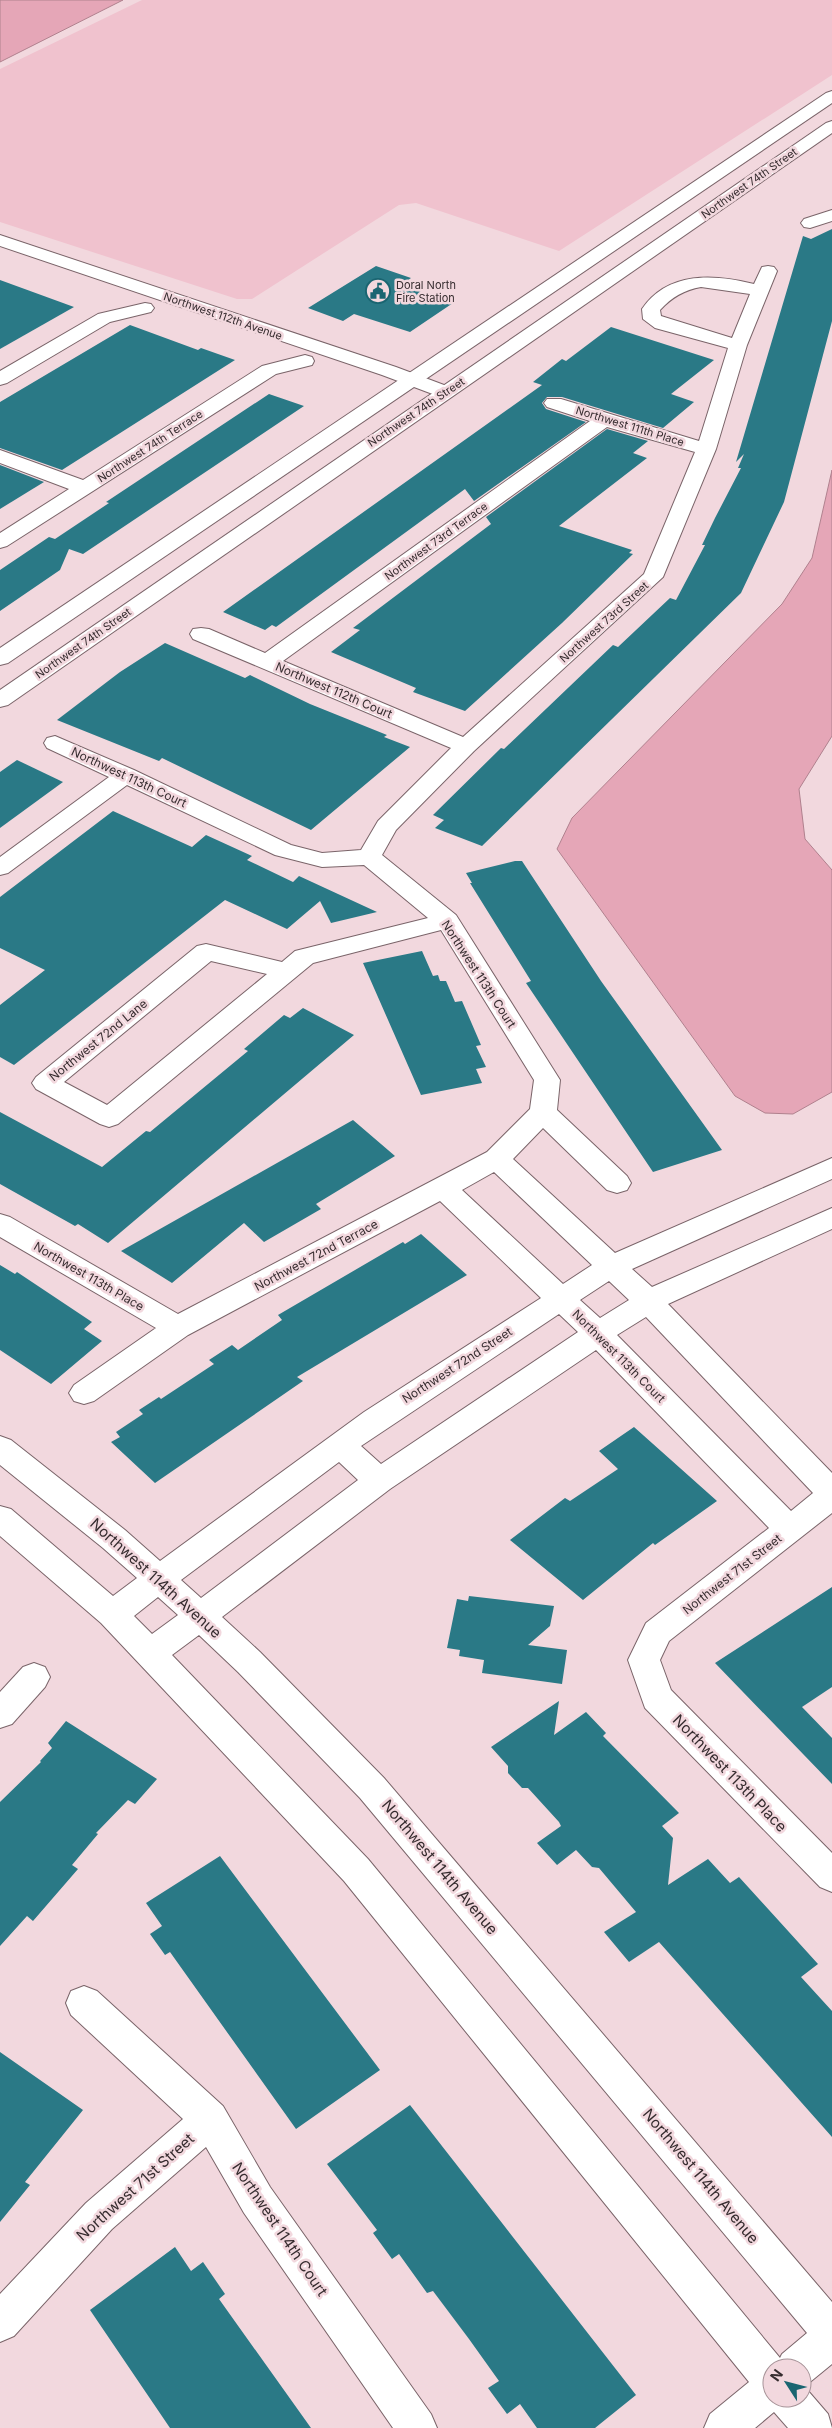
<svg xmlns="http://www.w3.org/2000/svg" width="832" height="2428" font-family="Inter,sans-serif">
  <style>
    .green { fill: #f0c2ce }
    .water { fill: #e5a6b7; stroke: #b0818e }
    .building { fill: #2a7986 }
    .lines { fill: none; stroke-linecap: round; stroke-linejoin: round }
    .minor-casing { stroke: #7a6469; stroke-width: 2 }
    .major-casing { stroke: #7a6469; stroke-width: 2 }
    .minor { fill: #fff; fill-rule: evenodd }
    .major { fill: #fff; fill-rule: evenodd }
    .labels { text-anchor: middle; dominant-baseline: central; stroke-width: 5; stroke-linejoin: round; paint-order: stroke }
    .far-street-label { font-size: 11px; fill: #362c2f; stroke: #f2d8de }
    .far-poi-label { font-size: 11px; fill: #362c2f; stroke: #f2d8de; text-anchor: start }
    .street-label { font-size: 12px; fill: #362c2f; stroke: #f2d8de }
    .near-street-label { font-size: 15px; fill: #362c2f; stroke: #f2d8de }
  </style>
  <rect width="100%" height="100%" fill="#f2d8de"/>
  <path class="green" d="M142,0H832V75L559,251L416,203L399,205L252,299H237L0,222V69Z"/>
  <g class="water">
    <path d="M0,0H123L0,62Z"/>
    <path d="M832,470V736L799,789L805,839L832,870V1092L793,1114L765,1113L735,1096L557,849L572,818L782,604L812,558Z"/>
  </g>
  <g class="building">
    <path d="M832,229V321L784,502L741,593L482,846L435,828L444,820L433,815L501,748L504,749L613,645L618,647L670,598L676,600L705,545H702L715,518L741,468H738L744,454L736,462L803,236L811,239Z"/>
    <path d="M376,266L411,278L401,285L453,303L410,332L354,314L343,321L308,308Z"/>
    <path d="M0,280L74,307L0,349Z"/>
    <path d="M130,325L198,350L201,348L235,360L62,470L0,448V402Z"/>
    <path d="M611,327L714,360L671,394L694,402L663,428L562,397H547L542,403L546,409L586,422L474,501L465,489L276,627L272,625L265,630L223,612L542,385L533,382L562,359L566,361Z"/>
    <path d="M269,394L304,406L83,554L69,549L60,570L0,611V570L49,537L55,539L109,503L106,502Z"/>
    <path d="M607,429L648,441L633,453L647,458L559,526L632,550L629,553L633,554L562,623L465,711L413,692L416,688L331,652L360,630L353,628L491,524L486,517Z"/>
    <path d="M0,465L44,482L0,509Z"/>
    <path d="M165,643L245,678L250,675L310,704L387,735L384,737L410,747L311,830L162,758L159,761L57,720L120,672Z"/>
    <path d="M17,760L63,782L0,828V772Z"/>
    <path d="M113,811L192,847L206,835L252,856L247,860L293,882L299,876L377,912L331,923L320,901L287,929L225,900L14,1065L0,1057V1005L45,970L0,948V897Z"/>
    <path d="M515,861H522L601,981L722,1150L653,1172L526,983L531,981L470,883H472L466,873Z"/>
    <path d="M422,951L433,976L438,975L440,981H446L455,1002L462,1001L481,1045L476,1046L486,1067L476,1069L482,1083L421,1095L363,963Z"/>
    <path d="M303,1008L354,1035L108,1243L78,1224L75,1226L0,1184V1112L102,1167L146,1131L150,1132L248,1051L244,1049L284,1015L290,1018Z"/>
    <path d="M353,1120L395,1156L316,1204L321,1209L264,1242L244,1223L172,1283L121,1251Z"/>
    <path d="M421,1234L467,1275L297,1377L303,1381L155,1483L111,1442L120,1437L116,1432L143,1414L139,1410L159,1397L161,1399L214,1364L209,1360L232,1345L238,1350L282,1320L278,1315L403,1242L405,1244Z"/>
    <path d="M0,1265L15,1274L17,1272L92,1322L84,1329L102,1341L51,1384L0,1350Z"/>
    <path d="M634,1427L717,1501L655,1545L653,1543L583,1600L510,1540L565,1498L570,1501L618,1469L599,1451Z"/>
    <path d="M832,1587V1687L802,1707L832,1738V1784L715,1663Z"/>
    <path d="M469,1596L554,1606L550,1626L528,1645L567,1650L562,1684L482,1673L484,1660L459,1656L460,1650L447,1648L457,1599L468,1601Z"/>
    <path d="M559,1701L554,1735L586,1712L606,1733L603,1736L679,1813L662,1826L673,1838L668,1885L708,1859L730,1883L739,1877L818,1964L801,1977L832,2011V2137L659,1942L629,1962L604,1932L636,1912L599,1868L592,1867L576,1850L557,1865L537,1843L561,1826L559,1822L528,1788H522L508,1773V1766L491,1747Z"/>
    <path d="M66,1721L157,1779L135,1804L128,1800L96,1833L98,1834L72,1865L78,1869L33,1921L27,1916L0,1946V1802L41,1762L40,1761L52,1748L48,1743Z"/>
    <path d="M220,1856L380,2070L296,2129L170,1952L165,1955L150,1934L162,1926L146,1903Z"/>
    <path d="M0,2052L83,2110L25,2182L30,2185L0,2222Z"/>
    <path d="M410,2105L636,2395L595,2428H537L520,2404L507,2414L488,2388L499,2381L469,2339L433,2291L427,2293L399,2254L392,2259L373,2233L377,2230L327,2164Z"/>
    <path d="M175,2247L191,2271L203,2262L225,2294L219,2299L311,2428H170L90,2310Z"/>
  </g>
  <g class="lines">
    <defs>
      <g id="minor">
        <path d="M832,210V221L810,228L804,227L801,223L804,219Z"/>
        <path d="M0,235L396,367L452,388L454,392L452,396H438L382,375L0,246Z"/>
        <path d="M768,266L774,267L777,271L747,345L716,449L663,577L474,751L396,830L382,855L456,915L560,1080L557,1110L627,1176L631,1183L627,1190L617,1193L607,1190L543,1128L513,1159L615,1253L832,1158V1179L632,1269L652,1287L832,1208V1229L668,1304L832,1473V1513L669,1641L660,1660L671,1690L832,1853V1892L820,1887L645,1708L628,1660L646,1623L769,1528L596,1350L390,1489L222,1617L260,1652L384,1778L832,2302V2364L810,2382L803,2385L828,2414L832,2428H788L774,2412L755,2428H704L710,2414L749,2382L344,1881L101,1623L0,1536V1506L11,1509L113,1596L137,1578L103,1548L0,1465V1436L11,1440L125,1530L160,1561L364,1412L541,1298L440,1201L188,1335L94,1401L84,1404L74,1401L69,1393L74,1385L156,1328L0,1237V1214L10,1217L178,1314L487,1152L530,1109L534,1080L441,930L313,963L118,1124L109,1127L100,1124L36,1089L32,1083L36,1077L197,946L206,944L282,962L295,951L428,918L364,865L322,867L275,855L127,785L8,873L0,875V857L109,777L47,748L44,743L47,738L55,736L134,770L291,845L322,853L361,850L378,821L451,748L193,639L190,634L193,629L201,628L209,629L265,653L590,421L547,407L544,403L547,399H561L699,441L728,348L655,328L643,319L642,309C668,271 714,274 754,284L762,267ZM701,287L750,294L732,338L661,316L660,310C672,297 684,290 701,287ZM607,427L695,452L644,574L463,737L283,661ZM211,961L267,974L107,1105L64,1082ZM494,1172L592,1265L563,1284L462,1190ZM609,1281L629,1300L600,1318L580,1300ZM559,1314L578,1332L381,1464L361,1446ZM646,1317L813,1493L791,1511L617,1335ZM339,1462L358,1480L201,1598L181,1580ZM158,1597L178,1615L152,1634L134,1616ZM199,1635L238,1672L360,1798L807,2333L782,2354L780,2358L368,1859L172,1655ZM772,2368H802V2398H772Z"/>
        <path d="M145,303L151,304L154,308L151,312L110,322L7,383L0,385V371L98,314Z"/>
        <path d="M305,355L312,357L314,361L312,365L276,374L7,546L0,548V533L69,489L0,463V450L83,480L262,366Z"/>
        <path d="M34,1663L45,1667L50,1677L45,1687L12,1724L0,1728V1692L23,1667Z"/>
        <path d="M84,1986L97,1991L223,2106L270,2187L431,2414L437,2428H393L244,2213L206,2147L112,2229L14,2336L0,2342V2294L86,2203L183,2119L71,2015L66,2003L71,1991Z"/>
      </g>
      <g id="major">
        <path d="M832,91V103L8,663L0,665V648L826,93Z"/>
        <path d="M832,121V133L8,705L0,707V690L826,123Z"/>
      </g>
    </defs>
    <use href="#minor" class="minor-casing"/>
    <use href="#major" class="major-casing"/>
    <use href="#minor" class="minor"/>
    <use href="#major" class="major"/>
  </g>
  <defs>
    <symbol id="civic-ring" viewBox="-11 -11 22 22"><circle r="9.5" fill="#f2d8de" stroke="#1a6571" stroke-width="1.5"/><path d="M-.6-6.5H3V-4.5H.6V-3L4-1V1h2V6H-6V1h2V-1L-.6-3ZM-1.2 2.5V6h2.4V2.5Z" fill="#1a6571"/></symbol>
  </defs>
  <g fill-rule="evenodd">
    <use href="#civic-ring" x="364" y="277" width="28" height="28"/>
  </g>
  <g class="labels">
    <g class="far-street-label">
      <text transform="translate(749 183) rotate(-35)">Northwest 74th Street</text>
      <text transform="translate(223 316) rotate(19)">Northwest 112th Avenue</text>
      <text transform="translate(416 412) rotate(-34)">Northwest 74th Street</text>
      <text transform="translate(630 426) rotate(17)">Northwest 111th Place</text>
      <text transform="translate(150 446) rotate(-33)">Northwest 74th Terrace</text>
      <text transform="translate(436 541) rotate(-36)">Northwest 73rd Terrace</text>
      <text transform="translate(604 622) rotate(-42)">Northwest 73rd Street</text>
      <text transform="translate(83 643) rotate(-35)">Northwest 74th Street</text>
    </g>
    <g class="far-poi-label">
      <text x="396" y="285">Doral North<tspan x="396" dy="13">Fire Station</tspan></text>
    </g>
    <g class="street-label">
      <text transform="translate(334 690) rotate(23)">Northwest 112th Court</text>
      <text transform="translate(129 777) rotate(25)">Northwest 113th Court</text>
      <text transform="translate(479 974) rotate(57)">Northwest 113th Court</text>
      <text transform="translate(98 1040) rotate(-39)">Northwest 72nd Lane</text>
      <text transform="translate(316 1255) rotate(-28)">Northwest 72nd Terrace</text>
      <text transform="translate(89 1276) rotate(30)">Northwest 113th Place</text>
      <text transform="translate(619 1356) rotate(45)">Northwest 113th Court</text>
      <text transform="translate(457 1365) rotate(-33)">Northwest 72nd Street</text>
      <text transform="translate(732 1574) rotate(-38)">Northwest 71st Street</text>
    </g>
    <g class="near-street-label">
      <text transform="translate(156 1578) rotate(42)">Northwest 114th Avenue</text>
      <text transform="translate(730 1773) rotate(46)">Northwest 113th Place</text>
      <text transform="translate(440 1867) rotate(50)">Northwest 114th Avenue</text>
      <text transform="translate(701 2176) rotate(50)">Northwest 114th Avenue</text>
      <text transform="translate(135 2187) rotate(-42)">Northwest 71st Street</text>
      <text transform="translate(280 2229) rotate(56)">Northwest 114th Court</text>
    </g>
  </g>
  <g transform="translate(787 2383) rotate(306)"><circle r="24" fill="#f2d8de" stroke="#a79398"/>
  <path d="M0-4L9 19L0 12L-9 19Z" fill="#1a6571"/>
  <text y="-8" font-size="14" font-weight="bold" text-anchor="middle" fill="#362c2f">N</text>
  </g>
</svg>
